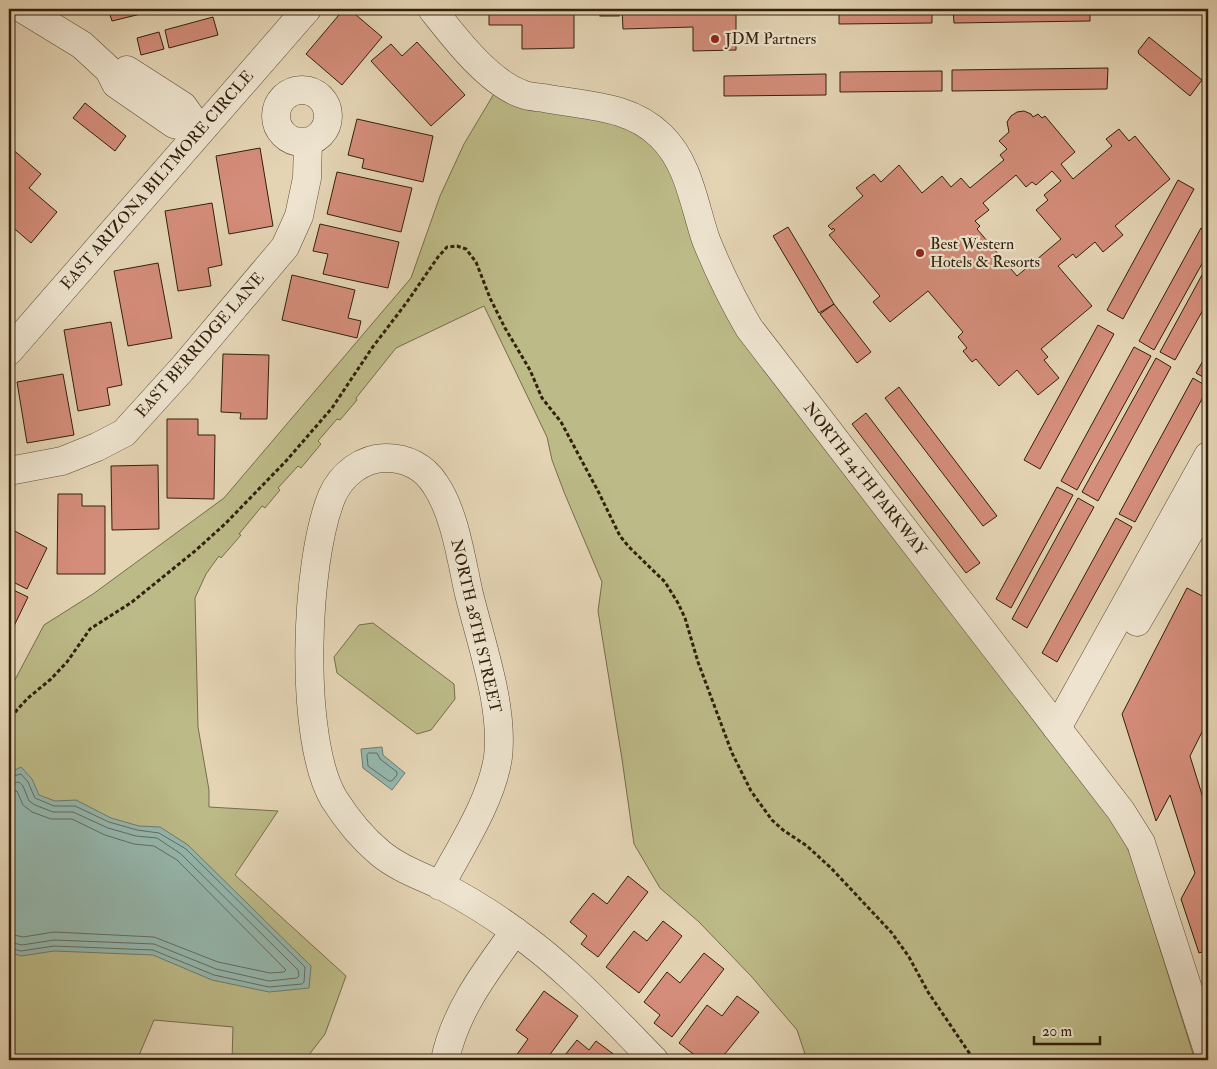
<svg xmlns="http://www.w3.org/2000/svg" width="1217" height="1069" font-family="'IM FELL Double Pica',serif">
  <style>
    .green { fill: #bcba87; stroke: #776d4a }
    .water { fill: #95b8af; stroke: #6d7b6e }
    .lines { fill: none; stroke-linecap: round; stroke-linejoin: round }
    .shore { stroke: #646c5e; stroke-width: 1 }
    .building { fill: #d48d7a; stroke: #32200c; fill-rule: evenodd }
    .minor-casing { stroke: #5e4d36; stroke-width: 29 }
    .path { stroke: #32200c; stroke-width: 3; stroke-dasharray: 4 2.5; stroke-linecap: butt }
    .minor { stroke: #ede3ce; stroke-width: 28 }
    .poi-dot { fill: #8f2418; stroke: #ede3ce; stroke-width: 2 }
    .labels { text-anchor: middle; dominant-baseline: central; stroke-width: 4.5; stroke-linejoin: round; paint-order: stroke }
    .poi-label { font-size: 16px; fill: #32200c; stroke: #ede3ce; text-anchor: start }
    .street-label { font-size: 16px; fill: #32200c; stroke: #ede3ce }
  </style>
  <rect width="100%" height="100%" fill="#e4d4b4"/>
  <filter id="stains"><feTurbulence type="fractalNoise" baseFrequency=".004" numOctaves="4"/><feColorMatrix values="0 0 0 0 .2 0 0 0 0 .09 0 0 0 0 .02 0 0 0 .5 -.17"/></filter>
  <radialGradient id="worn" r=".72"><stop offset=".6" stop-color="#630" stop-opacity="0"/><stop offset="1" stop-color="#630" stop-opacity=".3"/></radialGradient>
  <g class="green">
    <path d="M495,92L595,115L629,128L651,145L666,162L676,185L694,245L1122,835L1131,856L1195,1060H807L797,1030L751,976L699,922L660,888L634,844L622,759L598,611L602,582L564,492L552,460L547,437L484,306L396,348L356,398L357,400L340,420L337,419L318,441L321,444L301,468L298,466L278,488L280,490L265,508L262,506L239,534L241,535L221,558L219,556L206,574L195,598L198,727L209,790V807L278,811L235,875L346,976L325,1034L305,1060H232L233,1027L154,1020L137,1060H9V691L44,625L93,594L224,498L411,278L440,196L464,144Z"/>
    <path d="M373,623L454,684L455,699L431,730L417,734L337,673L334,657L359,625Z"/>
  </g>
  <g class="water">
    <path d="M382,747L383,755L405,773L392,790L363,768L361,749Z"/>
    <path d="M21,767L32,779L39,795L55,801L76,800L111,818L139,826L160,827L188,845L311,966L309,988L269,992L212,980L153,955L54,951L21,956L9,952V773Z"/>
  </g>
  <g class="lines">
    <g class="shore">
      <path d="M369,753H377L380,759L397,772V775L392,781H389L368,766L367,755Z"/>
      <path d="M9,777L21,774L28,782L35,798L54,806H75L109,822L137,830L159,833L186,849L305,967L304,982L302,984L269,987L214,975L153,950L54,946L21,951L9,948"/>
      <path d="M9,784L19,782L23,786L29,801L35,805L53,812H73L108,828L136,836L157,838L181,854L298,970L299,976L297,978L269,981L216,969L154,944L54,940L22,945L9,942"/>
      <path d="M9,791H17L23,805L32,812L51,819H72L105,835L134,844L154,846L177,860L286,970L284,972L270,973L218,962L154,937L54,932L23,937L9,934"/>
    </g>
  </g>
  <g class="building">
    <path d="M108,9H152L153,11L112,21Z"/>
    <path d="M344,9H349L382,37L342,85L306,54Z"/>
    <path d="M489,9H574V48L522,49V25H489Z"/>
    <rect x="600" y="9" width="19" height="7"/>
    <path d="M622,9H749V12H736V50L693,51V27L623,29Z"/>
    <path d="M839,9H932V23L839,24Z"/>
    <path d="M953,9H1090V21L954,23Z"/>
    <path d="M213,17L218,35L169,48L165,30Z"/>
    <path d="M159,32L164,49L141,55L137,38Z"/>
    <path d="M1149,37L1202,80L1190,96L1139,54L1138,51Z"/>
    <path d="M417,42L465,95L431,126L371,61L391,44L402,56Z"/>
    <path d="M1108,68L1107,89L952,91V70Z"/>
    <path d="M942,71V91L840,92V72Z"/>
    <path d="M826,74V95L724,96V76Z"/>
    <path d="M85,103L126,136L115,151L73,118Z"/>
    <path d="M1024,111L1031,114L1033,117L1038,114L1042,118L1045,116L1075,152L1061,164L1073,179L1112,146L1106,139L1119,129L1129,141L1135,136L1170,179L1115,226L1123,235L1103,252L1095,242L1076,258L1073,254L1058,266L1092,306L1041,349L1048,357L1044,360L1059,378L1038,395L1017,370L999,386L976,359L972,362L963,351L967,348L958,337L963,332L928,291L890,322L873,302L880,296L829,235L835,230L833,228L832,230L828,226L863,196L856,188L874,174L881,182L899,165L922,193L942,176L951,187L961,178L970,188L1004,160L1000,155L1007,149L999,141L1009,132L1007,122L1011,116L1017,112ZM1052,171L1061,181L1044,195L1048,200L1036,210L1061,239L1017,276L977,229L980,226L975,221L989,210L983,203L1016,175L1026,187L1032,182L1036,185Z"/>
    <path d="M357,119L433,136L423,182L362,168L364,159L348,155Z"/>
    <path d="M10,147L41,174L29,188L57,212L31,243L9,224Z"/>
    <path d="M260,148L273,226L229,234L216,156Z"/>
    <path d="M337,172L412,188L401,232L327,214Z"/>
    <path d="M1178,180L1194,189L1123,319L1107,310Z"/>
    <path d="M212,203L222,265L208,268L211,286L178,291L165,211Z"/>
    <path d="M320,224L399,242L388,288L323,274L328,254L313,251Z"/>
    <path d="M788,227L834,304L819,313L773,236Z"/>
    <path d="M1201,228L1208,232V253L1154,350L1139,341Z"/>
    <path d="M158,263L172,338L128,346L114,271Z"/>
    <path d="M1208,264V301L1175,360L1160,352Z"/>
    <path d="M292,275L355,290L348,318L361,321L357,338L282,320Z"/>
    <path d="M834,304L871,352L857,363L820,314Z"/>
    <path d="M111,322L122,385L107,388L110,405L78,411L64,330Z"/>
    <path d="M1098,325L1114,334L1040,469L1024,460Z"/>
    <path d="M1134,347L1151,356L1077,490L1061,481Z"/>
    <path d="M1208,352V380L1196,373Z"/>
    <path d="M223,354L269,355L267,419H240L241,413L221,412Z"/>
    <path d="M1156,358L1171,367L1098,501L1082,492Z"/>
    <path d="M63,374L74,435L27,443L17,382Z"/>
    <path d="M1193,378L1208,387V388L1135,522L1119,514Z"/>
    <path d="M899,387L997,516L983,526L885,398Z"/>
    <path d="M866,413L980,563L966,573L852,424Z"/>
    <path d="M167,419H198V435H215L214,499L167,498Z"/>
    <path d="M158,465L159,529L112,530L111,466Z"/>
    <path d="M1057,487L1073,495L1011,608L996,599Z"/>
    <path d="M58,494H82V506H105V574H57Z"/>
    <path d="M1078,498L1094,507L1027,628L1012,619Z"/>
    <path d="M1116,518L1132,527L1057,662L1042,653Z"/>
    <path d="M9,528L47,548L27,589L9,580Z"/>
    <path d="M9,588L28,597L13,628L9,625Z"/>
    <path d="M1187,588L1208,599V720L1190,756L1208,814V950L1199,953L1181,899L1195,873L1170,795L1156,821L1122,714Z"/>
    <path d="M628,876L648,892L598,957L581,944L587,936L570,922L593,893L607,904Z"/>
    <path d="M663,921L682,936L639,993L606,967L634,931L647,941Z"/>
    <path d="M704,953L724,969L672,1037L654,1023L660,1015L644,1002L667,972L680,983Z"/>
    <path d="M544,991L578,1016L546,1060H513L528,1039L516,1030Z"/>
    <path d="M737,996L759,1012L720,1060H701L679,1043L707,1005L722,1016Z"/>
    <path d="M577,1040L589,1050L596,1041L616,1056L613,1060H561Z"/>
  </g>
  <g class="lines">
    <defs>
      <g id="minor">
        <path d="M23,9L82,45L109,70L116,84L174,124L200,130"/>
        <path d="M432,9C454,37 488,82 522,94C529,97 537,97 544,98C585,106 630,105 661,136C689,163 694,205 706,240C719,272 732,299 749,328L1121,811L1141,843L1208,1051"/>
        <path d="M127,70L183,106L200,130"/>
        <circle cx="302" cy="116" r="26"/>
        <path d="M9,351L307,9"/>
        <path d="M9,471L62,461L97,447L124,433L182,369L285,247L299,216L307,178L308,142"/>
        <path d="M1137,622L1208,500"/>
        <path d="M1057,728L1208,456"/>
        <path d="M440,886C460,848 492,800 498,757C504,707 481,643 469,594C461,559 455,513 435,484C424,467 407,458 386,458C362,458 341,475 332,496C305,561 298,739 334,799C346,818 362,838 380,853C398,868 421,876 442,886C467,899 490,913 513,930C566,967 609,1014 654,1060"/>
        <path d="M445,1060C455,1011 486,971 515,931"/>
      </g>
    </defs>
    <use href="#minor" class="minor-casing"/>
    <path class="path" d="M9,724L16,711L28,698L51,679L67,662L90,629L132,602L195,551L225,524L286,461L332,408L372,348L407,302L438,257L447,247L457,246L466,249L476,262L490,298L505,328L530,370L542,398L561,422L598,491L620,536L629,547L665,582L678,603L685,618L698,662L732,753L751,791L772,820L783,830L807,846L831,868L892,933L909,957L928,992L974,1060"/>
    <use href="#minor" class="minor"/>
  </g>
  <g class="poi-dot">
    <circle cx="715" cy="39" r="5"/>
    <circle cx="920" cy="253" r="5"/>
  </g>
  <g class="labels">
    <g class="poi-label">
      <text x="725" y="39">JDM Partners</text>
      <text x="930" y="244">Best Western<tspan x="930" dy="18">Hotels &amp; Resorts</tspan></text>
    </g>
    <g class="street-label">
      <text transform="translate(157 180) rotate(-49)">EAST ARIZONA BILTMORE CIRCLE</text>
      <text transform="translate(200 345) rotate(-49)">EAST BERRIDGE LANE</text>
      <text transform="translate(865 479) rotate(52)">NORTH 24TH PARKWAY</text>
      <text transform="translate(476 626) rotate(77)">NORTH 28TH STREET</text>
    </g>
  </g>
  <rect width="1217" height="1069" fill="none" stroke="#e4d4b4" stroke-width="30"/>
  <rect x="10" y="10" width="1197" height="1049" fill="none" stroke="#32200c" stroke-width="2.5"/>
  <rect x="15" y="15" width="1187" height="1039" fill="none" stroke="#32200c"/>
  <path d="M1034 1036v8h66v-8" fill="none" stroke="#32200c" stroke-width="2.5"/>
  <text x="1042" y="1036" font-size="15" fill="#32200c" stroke="#ede3ce" stroke-width="4" paint-order="stroke">20 m</text>
  <rect width="100%" height="100%" filter="url(#stains)"/>
  <rect width="100%" height="100%" fill="url(#worn)"/>
</svg>
